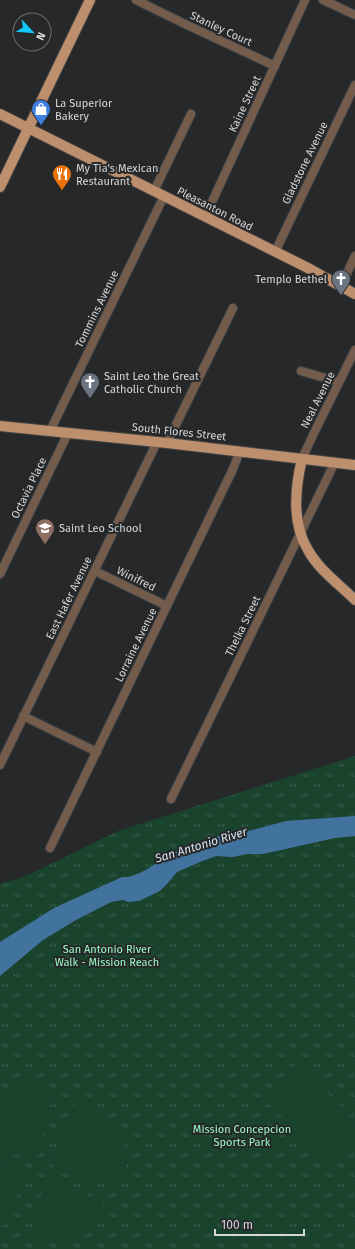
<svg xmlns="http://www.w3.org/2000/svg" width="355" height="1249" font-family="'Fira Sans',sans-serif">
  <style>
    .park { fill: url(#park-tufts) }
    .pitch { fill: #1a432e }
    .water { fill: #42739e }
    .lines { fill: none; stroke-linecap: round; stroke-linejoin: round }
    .minor-casing { stroke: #424446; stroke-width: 10 }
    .major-casing { stroke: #424446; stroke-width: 12 }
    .minor { stroke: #735c4c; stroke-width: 8 }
    .major { stroke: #bd8f6d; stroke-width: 10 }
    .labels { text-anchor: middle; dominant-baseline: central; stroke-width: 4; stroke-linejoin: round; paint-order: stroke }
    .street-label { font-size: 11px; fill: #d4d6d7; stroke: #26282a }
    .poi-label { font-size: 11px; fill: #d4d6d7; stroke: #26282a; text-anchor: start }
    .park-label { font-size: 11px; fill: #9af8c4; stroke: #26282a }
    .water-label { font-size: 12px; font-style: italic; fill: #d7e5f2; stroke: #26282a }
  </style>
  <defs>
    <pattern id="park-tufts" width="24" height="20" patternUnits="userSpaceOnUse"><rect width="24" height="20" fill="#1a432e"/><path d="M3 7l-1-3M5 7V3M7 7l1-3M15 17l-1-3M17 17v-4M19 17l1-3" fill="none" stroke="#3a5d4c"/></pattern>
  </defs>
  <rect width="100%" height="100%" fill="#26282a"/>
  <path class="park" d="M355,756V1249H0V884L26,876L118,831Z"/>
  <g class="pitch">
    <path d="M298,1063L355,1121V1144L331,1167L263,1097Z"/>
    <path d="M19,1084H36L54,1089L44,1131L35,1156L28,1159L0,1148V1090Z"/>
    <path d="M79,1097C84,1099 91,1101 96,1105C117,1118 129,1144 126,1169C125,1175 123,1181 121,1187L67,1173L54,1168L51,1160L59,1137Z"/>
    <path d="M0,1162L22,1171L25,1178L14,1203L1,1229L0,1228Z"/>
    <path d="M53,1181L75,1189L104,1204C88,1238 67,1248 31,1239L37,1208L45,1185Z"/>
  </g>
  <path class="water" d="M355,816V836L335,838L263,854H248L232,857L216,856L200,862L177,872L167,884L160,891L139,901L128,902L123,900L111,902L76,920L43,940L0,976V942L54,908L122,877C140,878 154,863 169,855C187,846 206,841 225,834L229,836L286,821Z"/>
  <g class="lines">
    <defs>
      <g id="minor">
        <path d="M136,0L187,25L275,66"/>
        <path d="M323,0L355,15"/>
        <path d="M154,191L191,114"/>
        <path d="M205,217L305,0"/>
        <path d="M275,252L355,85"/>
        <path d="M341,286L355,256"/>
        <path d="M301,371L339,382"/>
        <path d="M50,431L164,196"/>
        <path d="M167,443L233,308"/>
        <path d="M302,459L313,435L355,350"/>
        <path d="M95,571L167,606"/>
        <path d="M0,574L68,433"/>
        <path d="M23,716L97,752"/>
        <path d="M0,765L157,442"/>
        <path d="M171,799L335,462"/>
        <path d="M50,848L233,469L240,451"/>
      </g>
      <g id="major">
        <path d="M0,114L306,267L355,294"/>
        <path d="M0,187L90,0"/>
        <path d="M0,426L167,443L355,465"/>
        <path d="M302,459C295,488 292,524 308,550C319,570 339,584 355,600"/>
      </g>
    </defs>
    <use href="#minor" class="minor-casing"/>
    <use href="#major" class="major-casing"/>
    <use href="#minor" class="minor"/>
    <use href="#major" class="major"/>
  </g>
  <defs>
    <symbol id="shop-pin" viewBox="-11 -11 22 30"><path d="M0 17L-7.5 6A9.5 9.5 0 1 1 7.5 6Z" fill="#3f7fe0" stroke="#26282a"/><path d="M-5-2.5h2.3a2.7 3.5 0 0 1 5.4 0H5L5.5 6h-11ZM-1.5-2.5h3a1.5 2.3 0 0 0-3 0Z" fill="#fff"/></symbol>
    <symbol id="restaurant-pin" viewBox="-11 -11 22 30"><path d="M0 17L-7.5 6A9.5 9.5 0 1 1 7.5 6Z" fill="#e8710a" stroke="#26282a"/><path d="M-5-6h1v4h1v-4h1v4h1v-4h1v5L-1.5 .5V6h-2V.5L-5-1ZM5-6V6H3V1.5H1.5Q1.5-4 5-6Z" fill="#fff"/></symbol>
    <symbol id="church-pin" viewBox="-11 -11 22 30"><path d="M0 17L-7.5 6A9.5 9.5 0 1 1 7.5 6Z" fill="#6b7280" stroke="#26282a"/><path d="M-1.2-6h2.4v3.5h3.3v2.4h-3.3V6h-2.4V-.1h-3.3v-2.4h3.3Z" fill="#fff"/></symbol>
    <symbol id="school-pin" viewBox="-11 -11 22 30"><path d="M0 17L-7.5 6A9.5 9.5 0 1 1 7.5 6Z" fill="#8d6e63" stroke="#26282a"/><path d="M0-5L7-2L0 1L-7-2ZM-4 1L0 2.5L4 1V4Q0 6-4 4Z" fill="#fff"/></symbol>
  </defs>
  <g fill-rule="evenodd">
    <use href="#shop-pin" x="30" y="98" width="22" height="30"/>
    <use href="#restaurant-pin" x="51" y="163" width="22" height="30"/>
    <use href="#church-pin" x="330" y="268" width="22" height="30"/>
    <use href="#church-pin" x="79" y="371" width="22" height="30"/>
    <use href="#school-pin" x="34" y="517" width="22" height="30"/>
  </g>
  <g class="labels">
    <g class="street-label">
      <text transform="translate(221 29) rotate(25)">Stanley Court</text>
      <text transform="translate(245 104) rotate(-65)">Kaine Street</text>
      <text transform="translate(305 163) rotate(-64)">Gladstone Avenue</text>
      <text transform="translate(215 209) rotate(27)">Pleasanton Road</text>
      <text transform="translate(97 309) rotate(-64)">Tommins Avenue</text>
      <text transform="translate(318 400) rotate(-63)">Neal Avenue</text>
      <text transform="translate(179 432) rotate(6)">South Flores Street</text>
      <text transform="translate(29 488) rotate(-64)">Octavia Place</text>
      <text transform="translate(136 579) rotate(26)">Winifred</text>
      <text transform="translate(69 598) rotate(-64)">East Hafer Avenue</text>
      <text transform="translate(243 626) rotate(-64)">Thelka Street</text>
      <text transform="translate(136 645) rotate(-64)">Lorraine Avenue</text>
    </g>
    <g class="poi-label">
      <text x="55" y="103">La Superior<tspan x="55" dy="13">Bakery</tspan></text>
      <text x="76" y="168">My Tia's Mexican<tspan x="76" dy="13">Restaurant</tspan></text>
      <text x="327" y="279" text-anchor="end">Templo Bethel</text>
      <text x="104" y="376">Saint Leo the Great<tspan x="104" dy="13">Catholic Church</tspan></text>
      <text x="59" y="528">Saint Leo School</text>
    </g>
    <g class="park-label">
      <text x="107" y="949">San Antonio River<tspan x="107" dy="13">Walk - Mission Reach</tspan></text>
      <text x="242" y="1129">Mission Concepcion<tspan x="242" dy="13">Sports Park</tspan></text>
    </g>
    <g class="water-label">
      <text transform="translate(201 845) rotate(-17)">San Antonio River</text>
    </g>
  </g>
  <g transform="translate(32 32) rotate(116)"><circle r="19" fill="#26282a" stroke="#6c6e6f"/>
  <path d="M0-3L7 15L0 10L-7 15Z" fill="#11cafa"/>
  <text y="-6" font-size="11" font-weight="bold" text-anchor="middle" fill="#d4d6d7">N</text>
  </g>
  <path d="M215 1229v6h89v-6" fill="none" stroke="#d4d6d7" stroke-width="2"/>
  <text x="221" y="1229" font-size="12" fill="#d4d6d7" stroke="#26282a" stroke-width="3" paint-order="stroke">100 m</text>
</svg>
